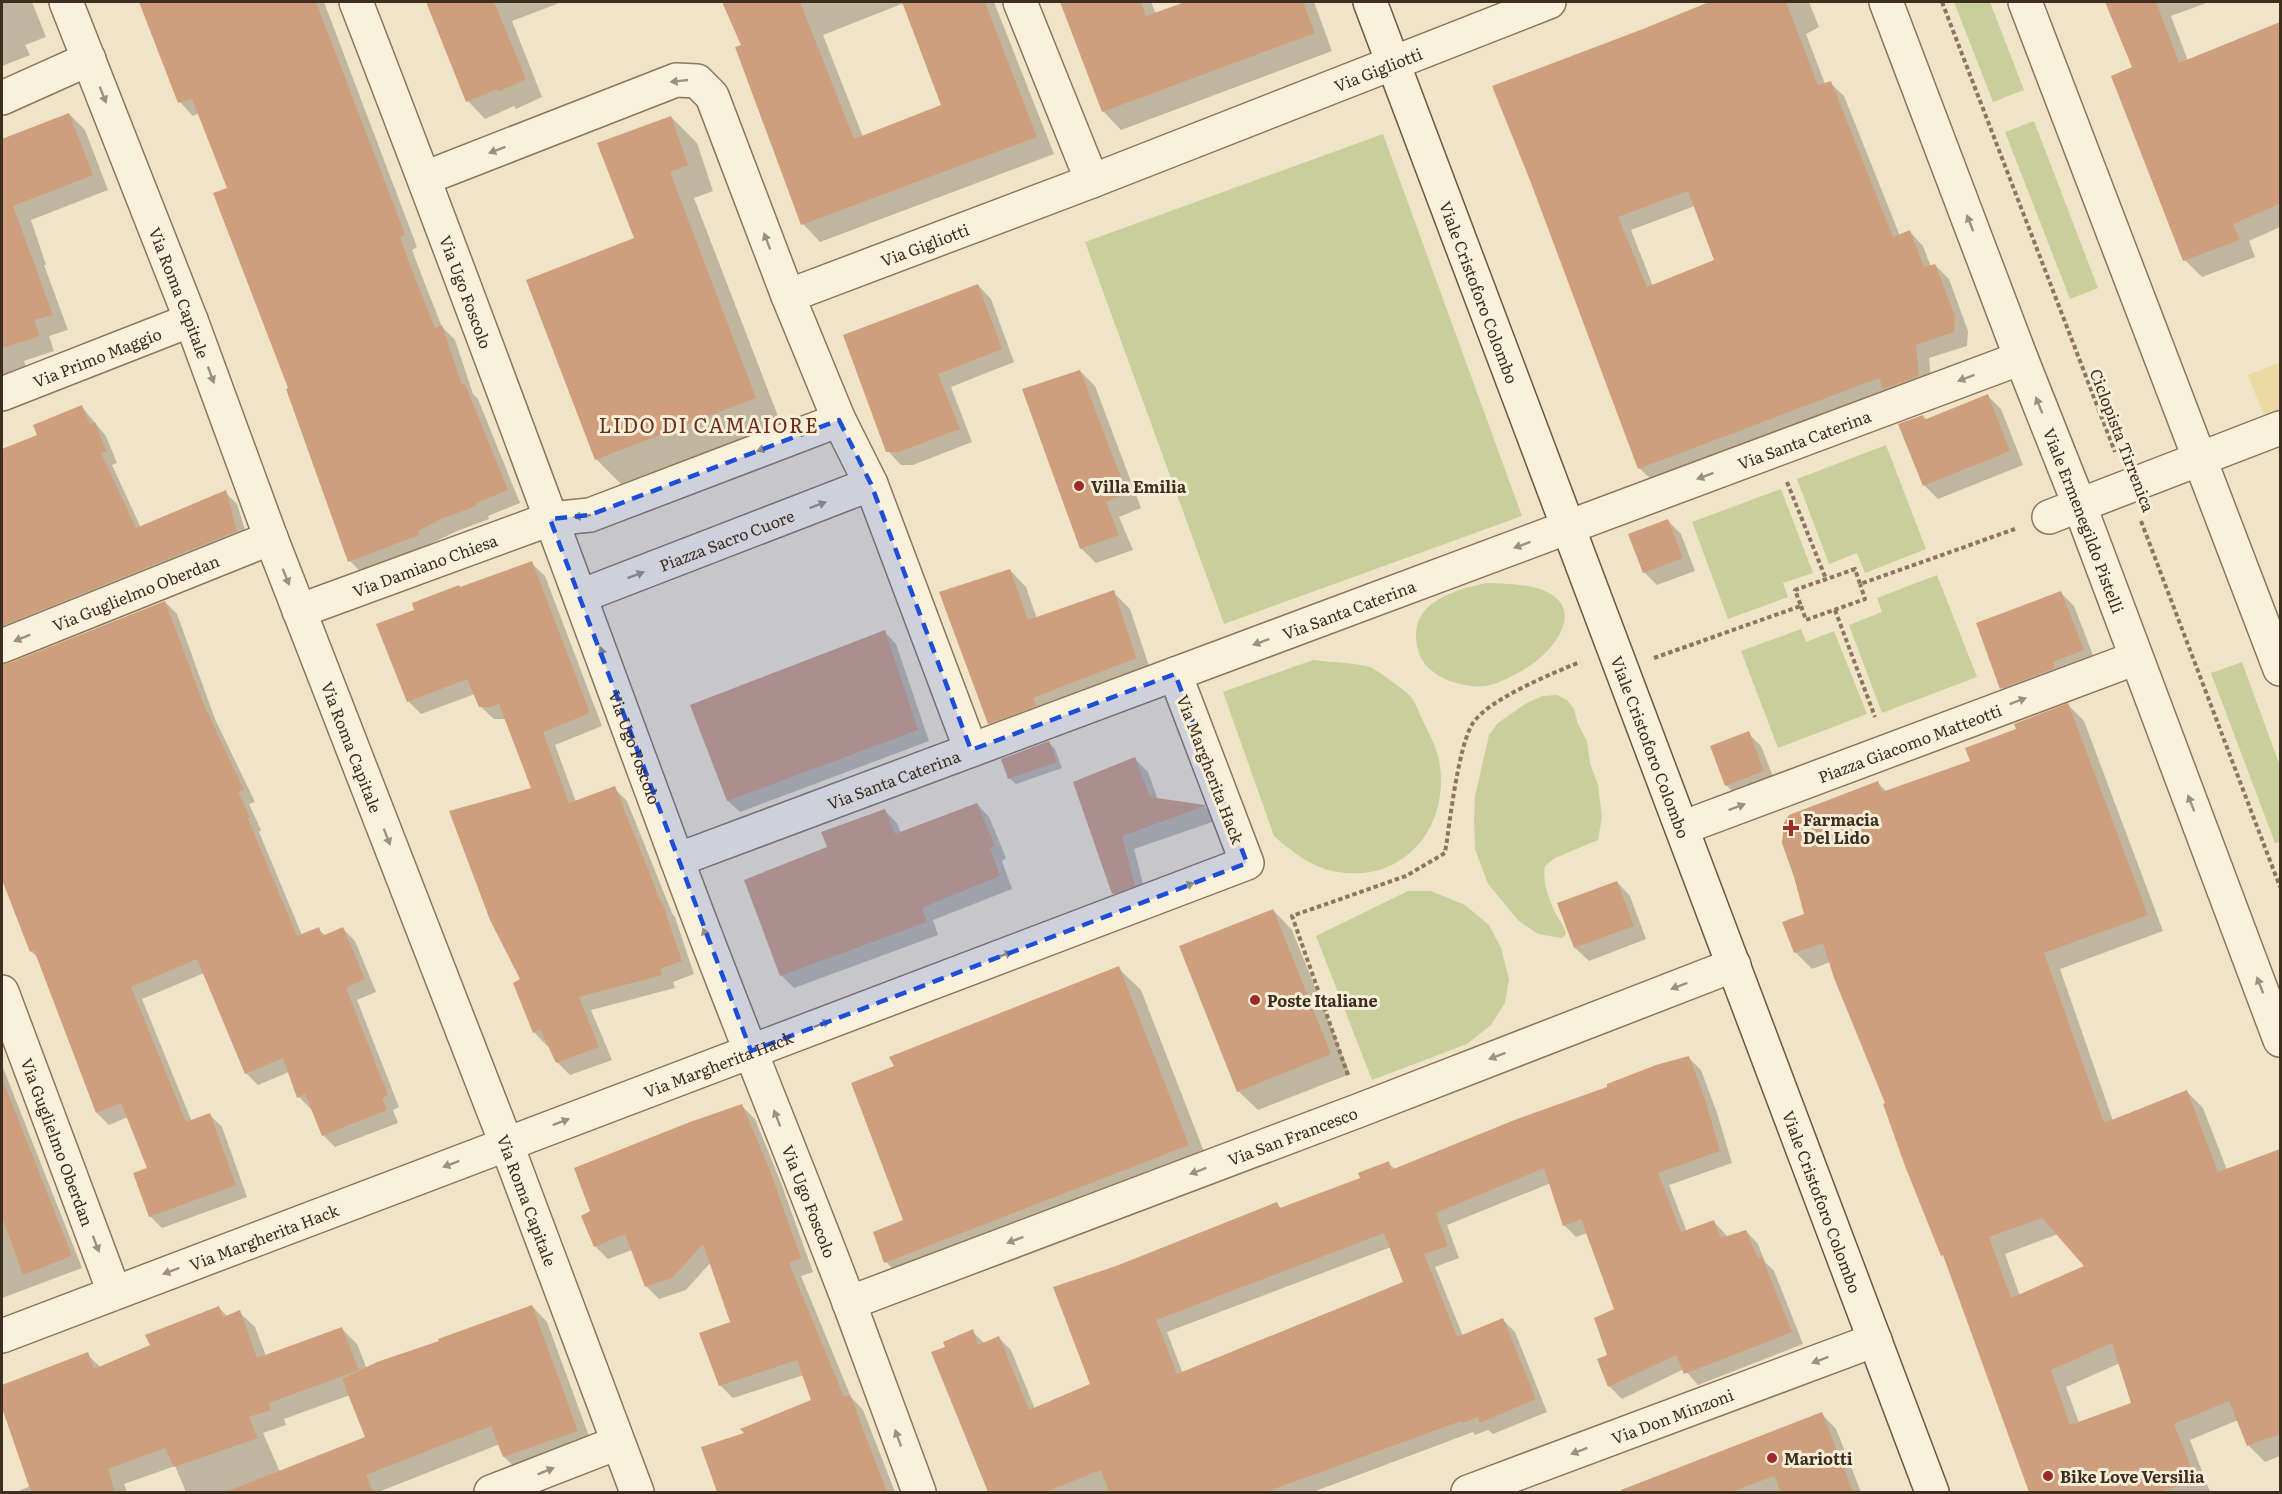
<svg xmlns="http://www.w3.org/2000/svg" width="2282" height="1494" font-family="Literata,serif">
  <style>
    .green { fill: #c9cf9b }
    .sand { fill: #ecd9a5 }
    .shadow { fill: #0003; fill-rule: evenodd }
    .building { fill: #cf9f7d; fill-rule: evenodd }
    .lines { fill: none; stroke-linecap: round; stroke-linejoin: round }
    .street-casing { stroke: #8d765c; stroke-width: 36 }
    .secondary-casing { stroke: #6f573f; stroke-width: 36 }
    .path { stroke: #8d765c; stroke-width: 4; stroke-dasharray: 4.5 3; stroke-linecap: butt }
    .street { stroke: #faf1dc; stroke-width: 33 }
    .secondary { stroke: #faf1dc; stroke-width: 33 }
    .oneway { fill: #9c907e }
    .marked { fill: #1d4ed8; fill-opacity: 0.2; stroke: #1d4ed8; stroke-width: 4.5; stroke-dasharray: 12 8; stroke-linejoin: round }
    .poi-dot { fill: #9e2a2b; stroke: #f7eed8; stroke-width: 2 }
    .labels { text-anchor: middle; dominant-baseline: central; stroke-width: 6; stroke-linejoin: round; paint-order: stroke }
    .street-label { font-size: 16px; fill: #3d2e20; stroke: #f7eed8 }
    .poi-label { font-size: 16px; font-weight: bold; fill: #3d2e20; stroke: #f7eed8; text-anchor: start }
    .quarter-label { font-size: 20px; letter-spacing: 1.5px; fill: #6b2e1e; stroke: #f7eed8 }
  </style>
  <rect width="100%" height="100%" fill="#f0e4c8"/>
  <g class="green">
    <path d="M1954,2H1990L2024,90L1993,102Z"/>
    <path d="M2034,121L2098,288L2070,299L2005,132Z"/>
    <path d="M1383,134L1522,516L1224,624L1085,242Z"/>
    <path d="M1886,445L1926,549L1865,573L1857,553L1829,564L1797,479Z"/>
    <path d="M1781,489L1813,573L1783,583L1788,597L1728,619L1692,522Z"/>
    <path d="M1937,575L1977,677L1882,713L1849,625L1882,612L1877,598Z"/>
    <path d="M1486,583C1506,584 1531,583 1549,593C1582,611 1556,646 1535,662C1523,671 1504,681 1490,685C1476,689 1457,684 1445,679C1432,673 1421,663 1418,650C1406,604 1450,591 1486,583Z"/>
    <path d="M1801,629L1806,642L1834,631L1867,714L1778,748L1741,651Z"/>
    <path d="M1313,660C1327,662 1360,663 1372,668C1380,672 1407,692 1412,698C1417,705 1420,716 1424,723C1431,737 1438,750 1440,766C1448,825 1408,878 1346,873C1318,872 1294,854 1274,836L1223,692Z"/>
    <path d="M2242,662L2280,766V842L2275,843L2211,673Z"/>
    <path d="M1557,695L1567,700L1574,709L1578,724L1587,741L1590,763L1598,785L1602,817L1598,840L1555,858L1545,866C1542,878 1548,897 1553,908C1557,918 1564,924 1566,934L1562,938L1538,934L1519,921L1488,884L1475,849L1474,821L1475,796L1489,735L1498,723L1525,704L1542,696Z"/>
    <path d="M1408,891H1431L1465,905L1489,925L1501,948L1509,979L1505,1003L1491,1025L1467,1044L1372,1080L1316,936Z"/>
  </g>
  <path class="sand" d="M2280,362V457L2248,375Z"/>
  <g class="shadow">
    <path d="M2,2H32L46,37L25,45L30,55L2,66Z"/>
    <path d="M141,2H324L417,247L412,250L423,279L442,327L455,340L473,394L478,399L520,503L488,516L489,519L457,531L430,544L431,548L363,574L350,561L290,389L229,189L199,113L193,116L180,102Z"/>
    <path d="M428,2H562L512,21L542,97L516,109L514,106L485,119L468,101Z"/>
    <path d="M723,2H994L1054,154L820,242L803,224L743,46ZM904,3L943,106L863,137L823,35Z"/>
    <path d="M1062,2H1151L1156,14L1189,2H1314L1332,51L1121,130L1103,111Z"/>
    <path d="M1713,2H1809L1819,27L1806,34L1825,84L1830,83L1844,96L1900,236L1910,232L1923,246L1931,267L1935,265L1949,279L1968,331L1967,346L1929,358L1932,389L1653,481L1639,468L1533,182L1643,31ZM1695,206L1716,261L1653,286L1631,230Z"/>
    <path d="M2107,2H2209L2171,16L2188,61L2280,24V227L2249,241L2255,257L2202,277L2185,260L2134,68Z"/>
    <path d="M69,114L85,130L108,190L31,220L46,265H44L68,330L49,336L54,351L24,361L27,370L2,380V139Z"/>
    <path d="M671,117L697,143L713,191L694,198L781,424L622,485L596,459Z"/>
    <path d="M978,285L991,299L1014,362L951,387L972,442L913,465H901L888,451Z"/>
    <path d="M1080,371L1095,386L1141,508L1119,517L1133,550L1096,563L1081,548Z"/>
    <path d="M1988,396L2001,409L2023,465L1938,499L1924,485L1923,416L1927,420Z"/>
    <path d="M82,407L106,436L117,463L112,465L141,528L225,492L237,504L249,543L2,645V550L43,532L39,436Z"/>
    <path d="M1668,521L1681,534L1695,571L1657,585L1644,572Z"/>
    <path d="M531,563L545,576L602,726L555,745L576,802L614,788L627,801L672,913L675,917L694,974L673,982L675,988L591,1010L612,1060L570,1075L557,1062L549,1044L547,1046L534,1032L514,984L522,979L533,789L506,719H494L480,706L475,694L421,714L408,701L416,610L461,589Z"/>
    <path d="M1010,570L1026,587L1037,619L1113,592L1130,609L1152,675L1005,740L989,723Z"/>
    <path d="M2061,593L2074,606L2096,663L2015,701L2002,688Z"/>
    <path d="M165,602L177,614L215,719L255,802L249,804L261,830L259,832L302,935L318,929L326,936L343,929L355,941L376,992L357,1000L399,1107L393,1110L398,1123L335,1147L323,1135L312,1108L311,1109L299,1097L289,1072L258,1085L246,1073L204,973L142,999L192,1122L210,1115L222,1127L247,1197L162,1228L150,1216L149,1169L128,1117L109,1125L97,1113L39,959L31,951L2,877V666L9,665Z"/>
    <path d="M885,632L896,644L929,741L740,812L728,801L692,706Z"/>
    <path d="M2068,705L2084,721L2163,931L2060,969L2113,1121L2187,1092L2203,1108L2227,1170L2278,1151L2280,1154V1456L2265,1462L2248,1445L2238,1420L2190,1440L2210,1492H2031L1887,1103L1830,962L1812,969L1796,953L1784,923L1806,915L1878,783L1887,792L1972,762L2018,730ZM2058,1234L2087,1267L2020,1296L2005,1254ZM2120,1363L2133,1404L2079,1423L2066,1387Z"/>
    <path d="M1748,733L1761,746L1776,784L1739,798L1726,785Z"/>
    <path d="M1049,743L1055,749L1062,768L1016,784L1009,778Z"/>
    <path d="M1135,759L1148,772L1158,800L1204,806L1218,820L1134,849L1147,899L1127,906L1114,893L1075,783Z"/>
    <path d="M977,804L989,817L1006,858L1002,861L1012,889L933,920L938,935L794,988L781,975L829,848L885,811L897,823L901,833Z"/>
    <path d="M1617,882L1630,896L1646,939L1589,961L1575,948L1559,904Z"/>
    <path d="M1273,910L1292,930L1350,1074L1258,1110L1238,1091Z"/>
    <path d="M1118,968L1141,990L1210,1167L908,1284L886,1262L905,1221Z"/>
    <path d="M1689,1058L1701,1070L1717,1113L1732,1163L1669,1185L1687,1232L1714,1222L1728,1237L1746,1231L1758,1244L1765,1262L1774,1271L1803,1344L1698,1385L1684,1369L1622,1399L1610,1387L1599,1360L1609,1356L1616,1310L1587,1233L1576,1237L1564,1225L1551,1183L1447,1225L1459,1258L1435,1267L1463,1336L1503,1320L1515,1332L1547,1412L1493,1434L1488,1430L1475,1435L1473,1432L1313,1492H989L933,1353L947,1348L972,1331L985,1344L999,1338L1011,1350L1035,1409L1092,1385L1117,1267L1277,1204L1282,1209L1362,1179L1388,1163L1396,1170ZM1391,1247L1405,1283L1183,1374L1167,1332Z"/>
    <path d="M2,1065L82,1268L2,1298Z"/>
    <path d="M742,1106L755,1119L781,1183L813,1272L801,1276L851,1397L863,1410L895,1492H719L703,1448L746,1433L813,1401L804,1375L733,1398L720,1385L731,1323L711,1262L686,1290L659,1299L646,1286L632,1250L608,1259L595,1246Z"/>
    <path d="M532,1306L547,1322L593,1447L520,1472L504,1457L500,1444L381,1491V1492H186L175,1466L124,1484L127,1492H16L31,1486L2,1404V1387L87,1354L101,1368L151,1346L219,1308L228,1317L239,1312L255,1327L266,1356L342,1329L357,1344L367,1369ZM350,1395L367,1437L280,1472L263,1433L286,1425L284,1419Z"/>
    <path d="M1822,1414L1836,1429L1861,1492H1619Z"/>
  </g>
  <g class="building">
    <path d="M139,2H316L405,234L400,237L410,265L435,328L442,325L462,385L465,384L508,490L476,503L477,506L443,518L418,531L419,535L348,562L286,389L288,388L213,193L227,188L192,99L178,103Z"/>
    <path d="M426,2H494L526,79L498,92L497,89L466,102Z"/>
    <path d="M722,2H800L854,139L941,105L902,2H985L1037,137L801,225L735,47L741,45Z"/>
    <path d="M1060,2H1141L1146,16L1185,2H1303L1315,33L1102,112Z"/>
    <path d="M1709,2H1786L1818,85L1831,81L1893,237L1910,230L1924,267L1935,264L1955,316L1954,332L1916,345L1919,376L1883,389L1879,378L1638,469L1531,183L1492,86L1643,29ZM1688,191L1714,260L1647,287L1618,217Z"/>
    <path d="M2105,2H2156L2179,63L2280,22V204L2233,224L2240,240L2183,261L2111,76L2132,67Z"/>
    <path d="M69,113L93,175L13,206L53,315L34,320L40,336L2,348V139Z"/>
    <path d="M671,116L688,165L670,172L756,398L595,460L526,280L634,238L597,143Z"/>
    <path d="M978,284L1002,349L938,374L960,429L899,452H886L843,335Z"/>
    <path d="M1080,370L1127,493L1106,502L1119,535L1080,549L1022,389Z"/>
    <path d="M1988,394L2010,451L1923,486L1898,424L1923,415L1924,420Z"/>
    <path d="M82,405L90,424L95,422L106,451L101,453L136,528L226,490L237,531L2,626V449L37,435L33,425Z"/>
    <path d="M1668,519L1683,558L1643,573L1628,534Z"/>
    <path d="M532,561L590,713L543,732L569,803L615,786L661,902H662L682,961L660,969L662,975L579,997L599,1047L556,1063L540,1029L533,1033L513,983L520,979L490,920L449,811L531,788L499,704L491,707H479L467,679L407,702L376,624L414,610L412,603L459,585L460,587Z"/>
    <path d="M1010,569L1028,620L1114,590L1136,658L1033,698L1036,706L988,724L939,592Z"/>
    <path d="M2061,591L2084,650L2053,662L2055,668L2000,689L1976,623Z"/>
    <path d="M165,601L204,705L244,790L238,792L250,817L248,819L297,936L319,927L322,936L343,927L365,979L346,988L388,1095L382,1098L387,1110L322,1136L305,1094L297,1098L283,1058L245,1074L197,959L131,987L186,1122L210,1113L236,1185L149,1217L133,1173L147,1168L121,1103L96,1113L34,950L30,952L2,880V664L9,663Z"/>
    <path d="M885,630L918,730L727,801L690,705Z"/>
    <path d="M2068,703L2148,915L2044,953L2104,1123L2187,1090L2218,1172L2280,1149V1434L2247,1446L2229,1401L2174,1424L2196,1479L2161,1492H2029L1943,1255L1941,1256L1905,1166L1883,1104L1885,1103L1834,978L1823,943L1794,953L1782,922L1804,914L1794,877L1782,843L1784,823L1789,815L1878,781L1882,792L1970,761L1965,748L2016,729L2014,724ZM2042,1218L2084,1266L2011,1298L1989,1237ZM2112,1343L2131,1403L2070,1425L2051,1370Z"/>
    <path d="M1749,731L1764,771L1725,786L1710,746Z"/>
    <path d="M1049,741L1057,762L1008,779L1001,759Z"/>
    <path d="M1135,757L1150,797L1205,805V806L1122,836L1135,886L1112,894L1073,782Z"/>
    <path d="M977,803L995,846L990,848L1000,876L922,908L927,922L780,976L744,880L827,847L821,832L885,809L895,834Z"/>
    <path d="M1617,881L1634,926L1574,948L1557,903Z"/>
    <path d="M1273,909L1331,1054L1237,1092L1179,946Z"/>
    <path d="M1119,966L1189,1145L884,1263L873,1232L903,1220L851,1083L894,1066L889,1057Z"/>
    <path d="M1689,1056L1705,1099L1720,1151L1658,1173L1681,1232L1714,1220L1721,1238L1746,1230L1758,1258L1762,1257L1792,1332L1684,1374L1676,1355L1608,1387L1597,1359L1607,1355L1594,1318L1614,1309L1581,1219L1563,1226L1544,1168L1436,1213L1448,1246L1424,1254L1457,1337L1503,1318L1536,1399L1480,1423L1478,1417L1462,1423L1461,1421L1266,1492H1109L1101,1470L1046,1492H988L931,1352L945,1347L943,1342L973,1329L978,1345L999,1336L1029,1410L1090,1384L1053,1287L1116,1266L1277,1202L1280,1208L1360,1178L1358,1173L1389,1161L1391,1170L1517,1119L1607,1087V1084L1656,1065ZM1384,1233L1403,1282L1177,1374L1156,1320Z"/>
    <path d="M4,1083L72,1256L23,1275L2,1217V1084Z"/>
    <path d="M742,1104L769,1168L801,1258L789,1263L844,1397L850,1395L887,1492H717L701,1447L744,1433L740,1429L811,1400L797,1360L719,1386L699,1333L730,1322L703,1244L673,1277L645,1287L625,1234L594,1247L581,1216L590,1211L574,1168L690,1122Z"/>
    <path d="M532,1305L578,1431L503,1457L491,1426L366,1475L373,1492H229L228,1491L365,1437L342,1379L377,1362L439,1341L438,1339Z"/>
    <path d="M219,1306L223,1317L240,1310L257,1358L342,1327L359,1370L269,1403L271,1410L249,1417L258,1438L174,1467L165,1448L108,1469L115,1492H31L2,1408V1385L88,1352L94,1369L150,1345L145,1335Z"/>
    <path d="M1822,1412L1853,1492H1781L1774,1476L1731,1492H1621V1490Z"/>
  </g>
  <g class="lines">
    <defs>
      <g id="street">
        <path id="s1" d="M66,2L191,320L271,538L506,1143L637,1492"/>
        <path id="s2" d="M356,2C466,285 570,571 676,857C731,1007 793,1155 850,1305C873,1367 896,1430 919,1492"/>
        <path d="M1020,2L1092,181"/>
        <path id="s3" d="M1886,2L2021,358L2079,504L2280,1040"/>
        <path d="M2025,2L2280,669"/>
        <path d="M2,98L89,59"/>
        <path d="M425,178L676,80L697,81L712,96L788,296L839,420L871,484L971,750"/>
        <path id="s4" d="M788,296L1092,181L1549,2"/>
        <path id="s5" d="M2,394L191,320"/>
        <path d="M2049,517L2280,428"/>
        <path id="s6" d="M581,596L871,484"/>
        <path id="s7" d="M299,611L550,519L590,515L839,420"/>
        <path id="s8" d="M2,646L271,538"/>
        <path id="s9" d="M1682,828L2136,658"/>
        <path id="s10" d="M677,860L2021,358"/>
        <path id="s11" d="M2,992L114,1292"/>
        <path id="s12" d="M849,1303L1360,1110L1734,965"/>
        <path id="s13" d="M2,1336L1247,863L1175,674"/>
        <path d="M491,1492L617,1443"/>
        <path id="s14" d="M1468,1492L1875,1340"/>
      </g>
      <g id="secondary">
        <path id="s15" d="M1370,2L1932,1492"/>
      </g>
    </defs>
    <use href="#street" class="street-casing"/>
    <use href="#secondary" class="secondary-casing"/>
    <g class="path">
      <path d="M1942,2L2115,452"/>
      <path d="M1787,482L1826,579"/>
      <path d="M2141,521L2280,887"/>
      <path d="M1801,606L1806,620L1865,599L1860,584"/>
      <path d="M1835,610L1875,717"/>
      <path d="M1654,658L1801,606L1795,590L1855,569L1860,584L2015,529"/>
      <path d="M1348,1075L1292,916L1406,876L1445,853C1450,822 1458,746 1473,723C1489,699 1553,673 1580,662"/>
    </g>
    <use href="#street" class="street"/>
    <use href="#secondary" class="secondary"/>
  </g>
  <defs><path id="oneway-solid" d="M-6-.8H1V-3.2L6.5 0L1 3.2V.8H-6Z" transform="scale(1.5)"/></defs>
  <g class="oneway">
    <use href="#oneway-solid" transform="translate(679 81) rotate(174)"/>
    <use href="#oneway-solid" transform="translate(103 95) rotate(69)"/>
    <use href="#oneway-solid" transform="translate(497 150) rotate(159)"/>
    <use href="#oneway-solid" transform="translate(1970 223) rotate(-111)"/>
    <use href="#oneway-solid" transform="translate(767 241) rotate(-111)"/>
    <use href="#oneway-solid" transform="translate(211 375) rotate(70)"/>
    <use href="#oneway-solid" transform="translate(1966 378) rotate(159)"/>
    <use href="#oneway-solid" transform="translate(2039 405) rotate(-112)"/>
    <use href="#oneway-solid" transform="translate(765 448) rotate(159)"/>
    <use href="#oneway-solid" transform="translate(1705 476) rotate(159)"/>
    <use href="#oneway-solid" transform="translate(818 505) rotate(-21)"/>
    <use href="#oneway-solid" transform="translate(582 516) rotate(174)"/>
    <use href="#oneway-solid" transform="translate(1522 545) rotate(160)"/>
    <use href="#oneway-solid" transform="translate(636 575) rotate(-21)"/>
    <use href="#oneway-solid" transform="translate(286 577) rotate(68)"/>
    <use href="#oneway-solid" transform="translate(22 638) rotate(158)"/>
    <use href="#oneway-solid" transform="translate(1261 642) rotate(160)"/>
    <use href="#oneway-solid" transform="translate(603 655) rotate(-110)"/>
    <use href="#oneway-solid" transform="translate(2018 701) rotate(-21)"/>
    <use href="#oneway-solid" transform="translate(2191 803) rotate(-111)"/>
    <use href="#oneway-solid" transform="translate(1737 807) rotate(-21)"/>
    <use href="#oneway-solid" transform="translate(387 837) rotate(69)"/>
    <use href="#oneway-solid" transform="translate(1186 886) rotate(-21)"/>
    <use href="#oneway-solid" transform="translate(706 936) rotate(-111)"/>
    <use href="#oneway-solid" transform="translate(1004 955) rotate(-21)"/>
    <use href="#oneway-solid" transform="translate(2260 985) rotate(-111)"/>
    <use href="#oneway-solid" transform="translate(1679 986) rotate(159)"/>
    <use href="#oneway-solid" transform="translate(822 1024) rotate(-21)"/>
    <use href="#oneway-solid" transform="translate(1497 1056) rotate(159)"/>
    <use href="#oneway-solid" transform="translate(777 1118) rotate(-111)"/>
    <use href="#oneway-solid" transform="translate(561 1122) rotate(-21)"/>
    <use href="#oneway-solid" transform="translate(451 1164) rotate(159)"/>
    <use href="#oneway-solid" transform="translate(1198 1171) rotate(159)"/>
    <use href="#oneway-solid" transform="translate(1015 1240) rotate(159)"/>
    <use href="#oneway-solid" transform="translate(96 1244) rotate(69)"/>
    <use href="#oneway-solid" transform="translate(171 1271) rotate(159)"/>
    <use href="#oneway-solid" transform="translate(1820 1360) rotate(159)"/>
    <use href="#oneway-solid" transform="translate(898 1438) rotate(-110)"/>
    <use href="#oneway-solid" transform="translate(1579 1451) rotate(159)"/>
    <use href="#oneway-solid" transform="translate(546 1471) rotate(-22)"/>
  </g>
  <path class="marked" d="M839,420L871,484L971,750L1175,674L1247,863L751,1051L550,519L590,515Z"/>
  <g class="poi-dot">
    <circle cx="1079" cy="486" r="6"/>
    <path d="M1788 819h6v6h6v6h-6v6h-6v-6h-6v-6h6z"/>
    <circle cx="1255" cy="1000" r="6"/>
    <circle cx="1772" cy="1458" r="6"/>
    <circle cx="2048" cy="1476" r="6"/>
  </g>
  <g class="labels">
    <g class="street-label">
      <text stroke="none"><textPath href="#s4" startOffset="632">Via Gigliotti</textPath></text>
      <text stroke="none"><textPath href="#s4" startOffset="146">Via Gigliotti</textPath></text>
      <text stroke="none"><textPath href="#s1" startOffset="312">Via Roma Capitale</textPath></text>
      <text stroke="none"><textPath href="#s2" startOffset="310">Via Ugo Foscolo</textPath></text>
      <text stroke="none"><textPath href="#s15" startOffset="310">Viale Cristoforo Colombo</textPath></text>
      <text stroke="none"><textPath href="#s5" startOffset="102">Via Primo Maggio</textPath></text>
      <text stroke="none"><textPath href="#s10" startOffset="1203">Via Santa Caterina</textPath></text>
      <text transform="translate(2123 440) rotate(69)">Ciclopista Tirrenica</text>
      <text stroke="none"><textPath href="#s3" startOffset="555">Viale Ermenegildo Pistelli</textPath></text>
      <text stroke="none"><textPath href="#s6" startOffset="156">Piazza Sacro Cuore</textPath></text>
      <text stroke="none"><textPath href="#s7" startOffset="134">Via Damiano Chiesa</textPath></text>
      <text stroke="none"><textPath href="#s8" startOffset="144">Via Guglielmo Oberdan</textPath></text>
      <text stroke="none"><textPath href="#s10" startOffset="717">Via Santa Caterina</textPath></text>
      <text stroke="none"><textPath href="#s9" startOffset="243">Piazza Giacomo Matteotti</textPath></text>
      <text stroke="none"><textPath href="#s1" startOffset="798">Via Roma Capitale</textPath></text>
      <text stroke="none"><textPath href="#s2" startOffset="796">Via Ugo Foscolo</textPath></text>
      <text stroke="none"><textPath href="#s15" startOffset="796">Viale Cristoforo Colombo</textPath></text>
      <text transform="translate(1211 769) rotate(69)">Via Margherita Hack</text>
      <text stroke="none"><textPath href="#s10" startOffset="231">Via Santa Caterina</textPath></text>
      <text stroke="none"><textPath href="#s13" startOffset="766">Via Margherita Hack</textPath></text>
      <text stroke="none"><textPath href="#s12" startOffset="474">Via San Francesco</textPath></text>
      <text stroke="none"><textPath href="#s11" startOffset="160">Via Guglielmo Oberdan</textPath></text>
      <text stroke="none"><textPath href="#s1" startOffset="1284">Via Roma Capitale</textPath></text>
      <text stroke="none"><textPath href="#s2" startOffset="1282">Via Ugo Foscolo</textPath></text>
      <text stroke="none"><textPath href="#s15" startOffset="1282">Viale Cristoforo Colombo</textPath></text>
      <text stroke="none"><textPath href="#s13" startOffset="280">Via Margherita Hack</textPath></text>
      <text stroke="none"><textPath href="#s14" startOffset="218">Via Don Minzoni</textPath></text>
    </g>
    <g class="poi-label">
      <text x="1091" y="486">Villa Emilia</text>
      <text x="1803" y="819">Farmacia<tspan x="1803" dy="18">Del Lido</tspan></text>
      <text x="1267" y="1000">Poste Italiane</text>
      <text x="1784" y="1458">Mariotti</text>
      <text x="2060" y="1476">Bike Love Versilia</text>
    </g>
    <g class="quarter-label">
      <text x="709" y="424">LIDO DI CAMAIORE</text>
    </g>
  </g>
  <rect width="2282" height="1494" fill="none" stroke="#3d2e20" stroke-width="6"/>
</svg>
